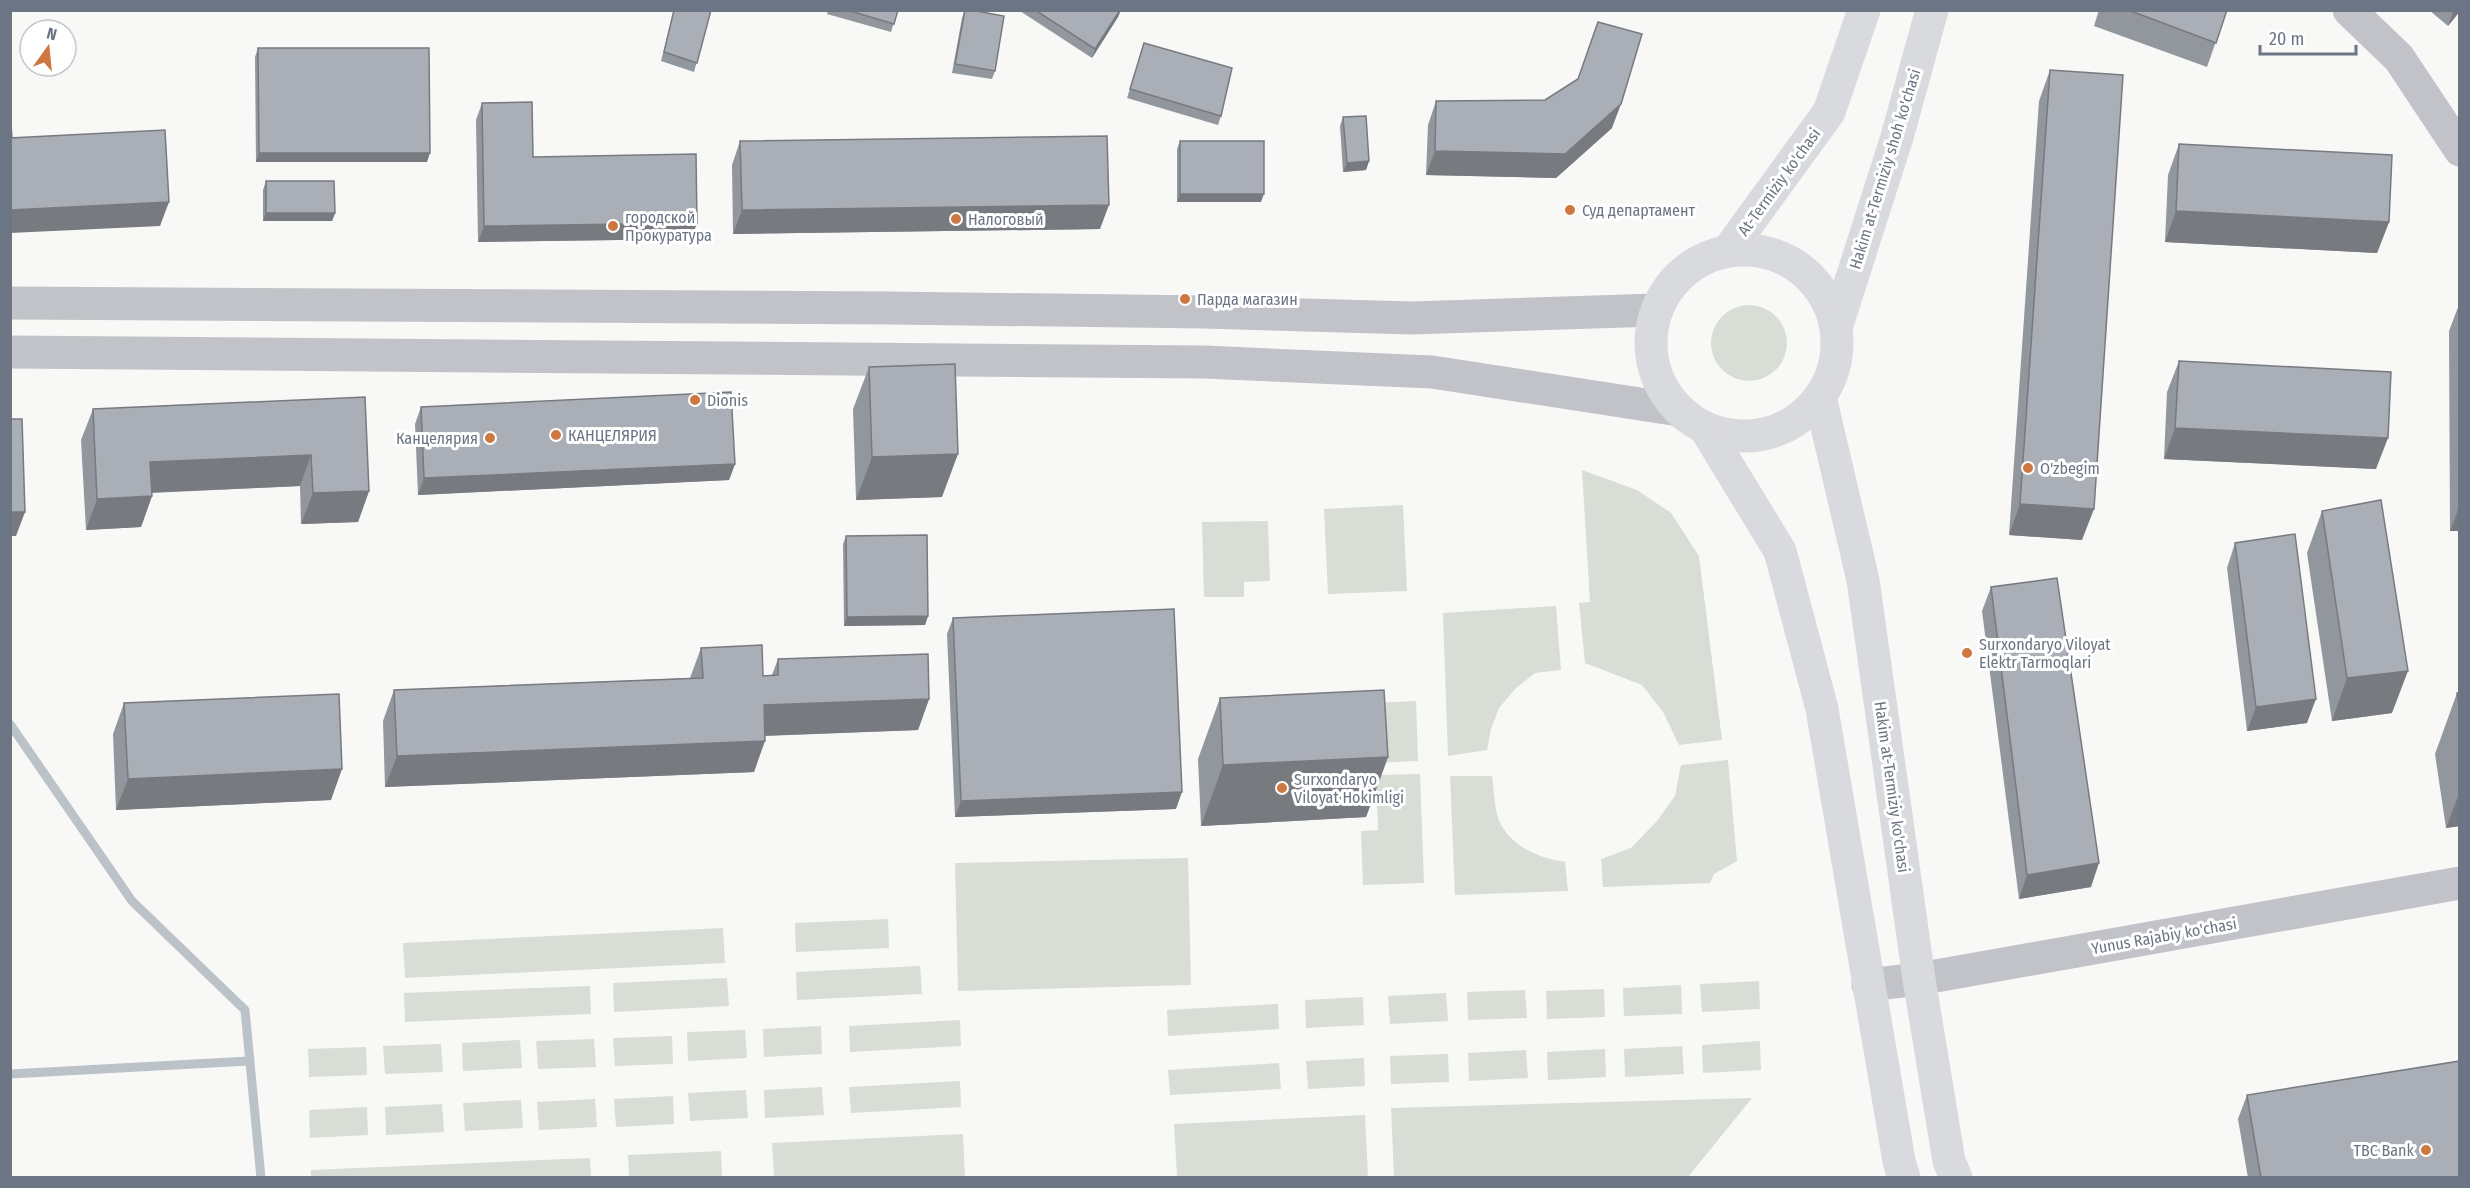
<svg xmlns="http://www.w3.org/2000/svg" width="2470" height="1188" font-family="'Fira Sans Condensed',sans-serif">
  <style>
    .grass { fill: #d8ddd6 }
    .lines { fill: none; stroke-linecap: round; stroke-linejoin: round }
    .stream { stroke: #bbc2c8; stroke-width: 9 }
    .minor { stroke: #c1c3c8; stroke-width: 33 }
    .tertiary { stroke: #c1c3c8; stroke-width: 33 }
    .secondary { stroke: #d9dade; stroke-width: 33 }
    .wall { fill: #92969d }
    .shaded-wall { fill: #777a7f }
    .building { fill: #aaaeb6; stroke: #777a7f; stroke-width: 1.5 }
    .poi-dot { fill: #cd7743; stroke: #fff; stroke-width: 2 }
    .labels { text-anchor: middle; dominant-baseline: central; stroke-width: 6; stroke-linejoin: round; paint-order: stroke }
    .street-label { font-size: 16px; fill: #6c7584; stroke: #fff }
    .poi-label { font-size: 16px; fill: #6c7584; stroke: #fff; text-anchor: start }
  </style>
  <rect width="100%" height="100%" fill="#f8f9f7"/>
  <g class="grass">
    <circle cx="1749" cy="343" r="38"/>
    <path d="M1582,470L1637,490L1671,513L1699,556L1722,740L1679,745L1663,712L1642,685L1585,663L1579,603L1590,602Z"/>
    <path d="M1403,505L1407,591L1328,594L1324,509Z"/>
    <path d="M1268,521L1270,581L1244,582V597H1204L1202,522Z"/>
    <path d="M1556,606L1561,670L1535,673L1516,688L1499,708L1491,729L1487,750L1448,756L1443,613Z"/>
    <path d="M1416,701L1418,761L1374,763L1219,710Z"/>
    <path d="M1728,760L1737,861L1714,874L1710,883L1603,887L1601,859L1631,848L1657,821L1675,796L1681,765Z"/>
    <path d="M1420,774L1424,883L1363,885L1361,831L1378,830L1376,775Z"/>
    <path d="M1450,776H1492C1494,788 1494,802 1497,814C1505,844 1537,858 1565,862L1568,891L1455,895Z"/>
    <path d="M1188,858L1191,985L958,991L955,863Z"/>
    <path d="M888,919L889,948L796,952L795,923Z"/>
    <path d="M723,928L725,963L405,978L403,943Z"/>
    <path d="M920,966L922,994L797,1000L796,972Z"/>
    <path d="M727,978L729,1006L614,1012L613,983Z"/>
    <path d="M1759,981L1760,1009L1702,1012L1700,984Z"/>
    <path d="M1681,985L1682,1014L1624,1016L1623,988Z"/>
    <path d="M590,986L591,1014L405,1022L404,993Z"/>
    <path d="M1604,989L1605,1017L1547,1019L1546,991Z"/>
    <path d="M1525,990L1527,1018L1468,1020L1467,992Z"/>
    <path d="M1446,993L1448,1021L1390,1024L1388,996Z"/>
    <path d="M1363,997L1364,1025L1306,1028L1305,1000Z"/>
    <path d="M1278,1004L1279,1029L1168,1036L1167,1010Z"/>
    <path d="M960,1020L961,1046L850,1052L849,1026Z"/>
    <path d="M821,1026L822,1054L764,1057L763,1029Z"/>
    <path d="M745,1030L747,1058L688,1061L687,1032Z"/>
    <path d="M672,1036L673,1064L615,1066L613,1038Z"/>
    <path d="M594,1039L596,1067L538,1069L536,1041Z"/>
    <path d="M520,1040L522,1068L463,1071L462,1043Z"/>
    <path d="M1760,1041L1761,1070L1703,1073L1702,1045Z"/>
    <path d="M441,1044L443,1072L385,1074L383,1046Z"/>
    <path d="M1682,1046L1684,1074L1625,1077L1624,1049Z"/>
    <path d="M366,1047L367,1075L309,1077L308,1049Z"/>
    <path d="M1605,1049L1606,1077L1548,1080L1547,1052Z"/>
    <path d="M1526,1050L1528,1078L1469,1081L1468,1053Z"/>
    <path d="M1448,1054L1449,1082L1391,1084L1390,1056Z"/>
    <path d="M1364,1058L1365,1086L1308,1089L1306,1061Z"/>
    <path d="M1279,1063L1281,1089L1170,1095L1168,1070Z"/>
    <path d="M960,1081L961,1107L851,1113L849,1087Z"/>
    <path d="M822,1087L824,1115L765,1118L764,1090Z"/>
    <path d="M746,1090L748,1118L690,1121L688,1093Z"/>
    <path d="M673,1096L674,1124L616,1127L614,1099Z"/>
    <path d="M1752,1098L1688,1177H1394L1391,1108Z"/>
    <path d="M595,1099L597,1127L539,1130L537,1102Z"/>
    <path d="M521,1100L523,1128L465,1131L463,1103Z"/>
    <path d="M442,1104L444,1132L386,1135L385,1107Z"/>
    <path d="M367,1107L368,1135L310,1138L309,1110Z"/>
    <path d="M1365,1115L1368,1177H1177L1174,1124Z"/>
    <path d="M963,1134L965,1177H774L772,1143Z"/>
    <path d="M721,1151L722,1177H629L628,1155Z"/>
    <path d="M590,1158L591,1177H311V1170Z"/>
  </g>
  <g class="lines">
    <g class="stream">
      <path d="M10,724L132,901L245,1010L261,1178"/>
      <path d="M10,1074L249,1061"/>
    </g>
    <g class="minor">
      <path d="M2349,10L2399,58L2460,150"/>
      <path d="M1868,985L1919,979L2460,883"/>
    </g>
    <g class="tertiary">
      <path d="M10,303L890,308L1204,312L1412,318L1657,310"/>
      <path d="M10,352L1204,362L1432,372L1679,410"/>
    </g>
    <g class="secondary">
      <circle cx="1744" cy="343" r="93"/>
      <path d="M1728,251L1829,112L1864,10"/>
      <path d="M1836,328L1897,137L1932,10"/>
      <path d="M1820,397L1863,580L1919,979L1949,1161L1956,1178"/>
      <path d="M1705,428L1780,551L1822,709L1899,1161L1904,1178"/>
    </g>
  </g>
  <g class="wall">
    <path d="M674,10H711L694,72L661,61Z"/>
    <path d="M828,10H898L891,32L827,14Z"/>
    <path d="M965,10L995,71L992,79L952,73L962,18Z"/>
    <path d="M1021,10H1121L1118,17L1092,58L1020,11Z"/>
    <path d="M2099,10H2227L2207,67L2094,26Z"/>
    <path d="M2429,10H2460V11L2448,26Z"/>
    <path d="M1144,43L1221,116L1218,125L1127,98Z"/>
    <path d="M258,48L427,162H256L255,57Z"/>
    <path d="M2050,70L2082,540L2009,535L2039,101Z"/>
    <path d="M1436,101L1612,128L1556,178L1426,175L1428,125Z"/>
    <path d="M482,103L533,157L697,223L691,239L478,242L476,120Z"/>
    <path d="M1343,117L1369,161L1366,170L1343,172L1340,126Z"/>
    <path d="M740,141L1100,229L733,234L732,165Z"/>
    <path d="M1180,141L1261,202H1177V149Z"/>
    <path d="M2179,144L2389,222L2377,253L2165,242L2168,175Z"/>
    <path d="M266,181L335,213L332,221H263V190Z"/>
    <path d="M2460,302V531H2450L2449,331Z"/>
    <path d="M2179,361L2376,469L2164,459L2167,392Z"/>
    <path d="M869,367L942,497L856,500L853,409Z"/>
    <path d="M365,397L369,491L358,522L301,524L300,486L152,493V496L141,527L86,530L81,440L93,409Z"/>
    <path d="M421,407L735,464L729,480L418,495L415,424Z"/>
    <path d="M2322,511L2392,713L2332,721L2307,553Z"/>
    <path d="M846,536L928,616L925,625L844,626L843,544Z"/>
    <path d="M2235,543L2307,723L2247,731L2227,568Z"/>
    <path d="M1991,587L2091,887L2019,899L1982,611Z"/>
    <path d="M953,618L1176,809L955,817L947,634Z"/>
    <path d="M701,648L763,676L772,675L778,659L929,699L918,730L765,736L754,772L385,787L383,721L394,690L690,678Z"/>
    <path d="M2457,693H2460V826L2446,828L2435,754Z"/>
    <path d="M1220,698L1388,757L1366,817L1201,826L1198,759Z"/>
    <path d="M124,703L331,800L116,810L113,734Z"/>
    <path d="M2247,1095L2460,1178H2248L2238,1119Z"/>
  </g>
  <g class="shaded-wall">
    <path d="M1121,10L1118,17L1092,58L1095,49Z"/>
    <path d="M2454,10H2460V11L2448,26Z"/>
    <path d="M1621,104L1612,128L1556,178L1426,175L1435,151Z"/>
    <path d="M259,153H430L427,162H256Z"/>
    <path d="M1369,161L1366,170L1343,172L1347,163Z"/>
    <path d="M1180,194H1264L1261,202H1177Z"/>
    <path d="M169,202L160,226L10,233V210Z"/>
    <path d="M1109,205L1100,229L733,234L742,210Z"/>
    <path d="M2176,211L2389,222L2377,253L2165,242Z"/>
    <path d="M266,213H335L332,221H263Z"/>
    <path d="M697,223L691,239L478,242L484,226Z"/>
    <path d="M2175,428L2388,438L2376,469L2164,459Z"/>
    <path d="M958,454L942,497L856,500L872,457Z"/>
    <path d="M311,455L300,486L139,493L150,462Z"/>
    <path d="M735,464L729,480L418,495L424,478Z"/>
    <path d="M369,491L358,522L301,524L313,493Z"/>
    <path d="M152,496L141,527L86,530L97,499Z"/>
    <path d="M2020,504L2094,509L2082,540L2009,535Z"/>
    <path d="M2460,504V531H2450Z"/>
    <path d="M10,512H25L16,536H10Z"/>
    <path d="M928,616L925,625L844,626L847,617Z"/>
    <path d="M2408,671L2392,713L2332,721L2347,678Z"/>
    <path d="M929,699L918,730L753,736L764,705Z"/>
    <path d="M2316,699L2307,723L2247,731L2256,707Z"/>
    <path d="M765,741L754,772L385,787L397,756Z"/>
    <path d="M1388,757L1366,817L1201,826L1223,765Z"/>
    <path d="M342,769L331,800L116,810L128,779Z"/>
    <path d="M2460,791V826L2446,828Z"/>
    <path d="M1182,792L1176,809L955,817L961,801Z"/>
    <path d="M2099,863L2091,887L2019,899L2027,875Z"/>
  </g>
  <g class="building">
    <path d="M674,10H711L697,63L664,52Z"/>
    <path d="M847,10H898L894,24Z"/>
    <path d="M965,10H971L1004,16L995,71L955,64Z"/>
    <path d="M1035,10H1120L1095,49Z"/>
    <path d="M2128,10H2227L2216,43Z"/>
    <path d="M1598,22L1642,34L1621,104L1565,154L1435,151L1436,101L1545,100L1578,79Z"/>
    <path d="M1144,43L1232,68L1221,116L1130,89Z"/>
    <path d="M258,48H429L430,153H259Z"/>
    <path d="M2050,70L2123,75L2094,509L2020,504Z"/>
    <path d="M532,102L533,157L696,154L697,223L484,226L482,103Z"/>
    <path d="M10,110L12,138H10Z"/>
    <path d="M1366,116L1369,161L1347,163L1343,117Z"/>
    <path d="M165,130L169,202L10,210V138Z"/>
    <path d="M1107,136L1109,205L742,210L740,141Z"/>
    <rect x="1180" y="141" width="84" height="53"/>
    <path d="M2179,144L2392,155L2389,222L2176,211Z"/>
    <path d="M266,181H334L335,213H266Z"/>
    <path d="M2179,361L2391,372L2388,438L2175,428Z"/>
    <path d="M955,364L958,454L872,457L869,367Z"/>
    <path d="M731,392L735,464L424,478L421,407Z"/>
    <path d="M365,397L369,491L313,493L311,455L150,462L152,496L97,499L93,409Z"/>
    <path d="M10,419H22L25,512H10Z"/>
    <path d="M2381,500L2408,671L2347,678L2322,511Z"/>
    <path d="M2295,534L2316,699L2256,707L2235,543Z"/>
    <path d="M927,535L928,616L847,617L846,536Z"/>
    <path d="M2057,578L2099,863L2027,875L1991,587Z"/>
    <path d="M1174,609L1182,792L961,801L953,618Z"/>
    <path d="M762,645L763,676L778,675V659L928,654L929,699L764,705L765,741L397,756L394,690L703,678L701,648Z"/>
    <path d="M1384,690L1388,757L1223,765L1220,698Z"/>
    <path d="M2457,693H2460V709Z"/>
    <path d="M339,694L342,769L128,779L124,703Z"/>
    <path d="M2460,1061V1178H2261L2247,1095Z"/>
  </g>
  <g class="poi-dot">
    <circle cx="1570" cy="210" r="6"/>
    <circle cx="956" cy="219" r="6"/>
    <circle cx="613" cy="226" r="6"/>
    <circle cx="1185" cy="299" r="6"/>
    <circle cx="695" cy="400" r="6"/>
    <circle cx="556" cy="435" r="6"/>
    <circle cx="490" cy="438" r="6"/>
    <circle cx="2028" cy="468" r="6"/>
    <circle cx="1967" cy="653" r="6"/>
    <circle cx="1282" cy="788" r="6"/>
    <circle cx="2426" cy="1150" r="6"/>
  </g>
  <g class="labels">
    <g class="street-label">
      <text transform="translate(1885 169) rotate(-73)">Hakim at-Termiziy shoh ko'chasi</text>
      <text transform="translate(1779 182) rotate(-54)">At-Termiziy ko'chasi</text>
      <text transform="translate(1892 787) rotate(82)">Hakim at-Termiziy ko'chasi</text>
      <text transform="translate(2164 936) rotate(-10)">Yunus Rajabiy ko'chasi</text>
    </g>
    <g class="poi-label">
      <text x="1582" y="210">Суд департамент</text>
      <text x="625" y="217">городской<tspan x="625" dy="18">Прокуратура</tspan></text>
      <text x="968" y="219">Налоговый</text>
      <text x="1197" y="299">Парда магазин</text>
      <text x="707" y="400">Dionis</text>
      <text x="568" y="435">КАНЦЕЛЯРИЯ</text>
      <text x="478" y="438" text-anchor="end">Канцелярия</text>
      <text x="2040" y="468">O'zbegim</text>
      <text x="1979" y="644">Surxondaryo Viloyat<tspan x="1979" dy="18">Elektr Tarmoqlari</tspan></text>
      <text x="1294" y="779">Surxondaryo<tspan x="1294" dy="18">Viloyat Hokimligi</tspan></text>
      <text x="2414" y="1150" text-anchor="end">TBC Bank</text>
    </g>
  </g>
  <rect width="2470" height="1188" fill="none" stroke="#6c7584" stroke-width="24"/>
  <g transform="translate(48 48) rotate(15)"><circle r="28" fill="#ffffff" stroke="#c4c8ce" stroke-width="1.5"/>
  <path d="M0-4.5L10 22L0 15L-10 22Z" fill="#cd7743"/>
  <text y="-9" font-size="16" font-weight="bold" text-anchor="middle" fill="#6c7584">N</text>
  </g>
  <path d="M2260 45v9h96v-9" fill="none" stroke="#6c7584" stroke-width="3"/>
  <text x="2269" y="45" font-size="18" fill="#6c7584" stroke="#ffffff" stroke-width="4.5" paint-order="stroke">20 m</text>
</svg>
